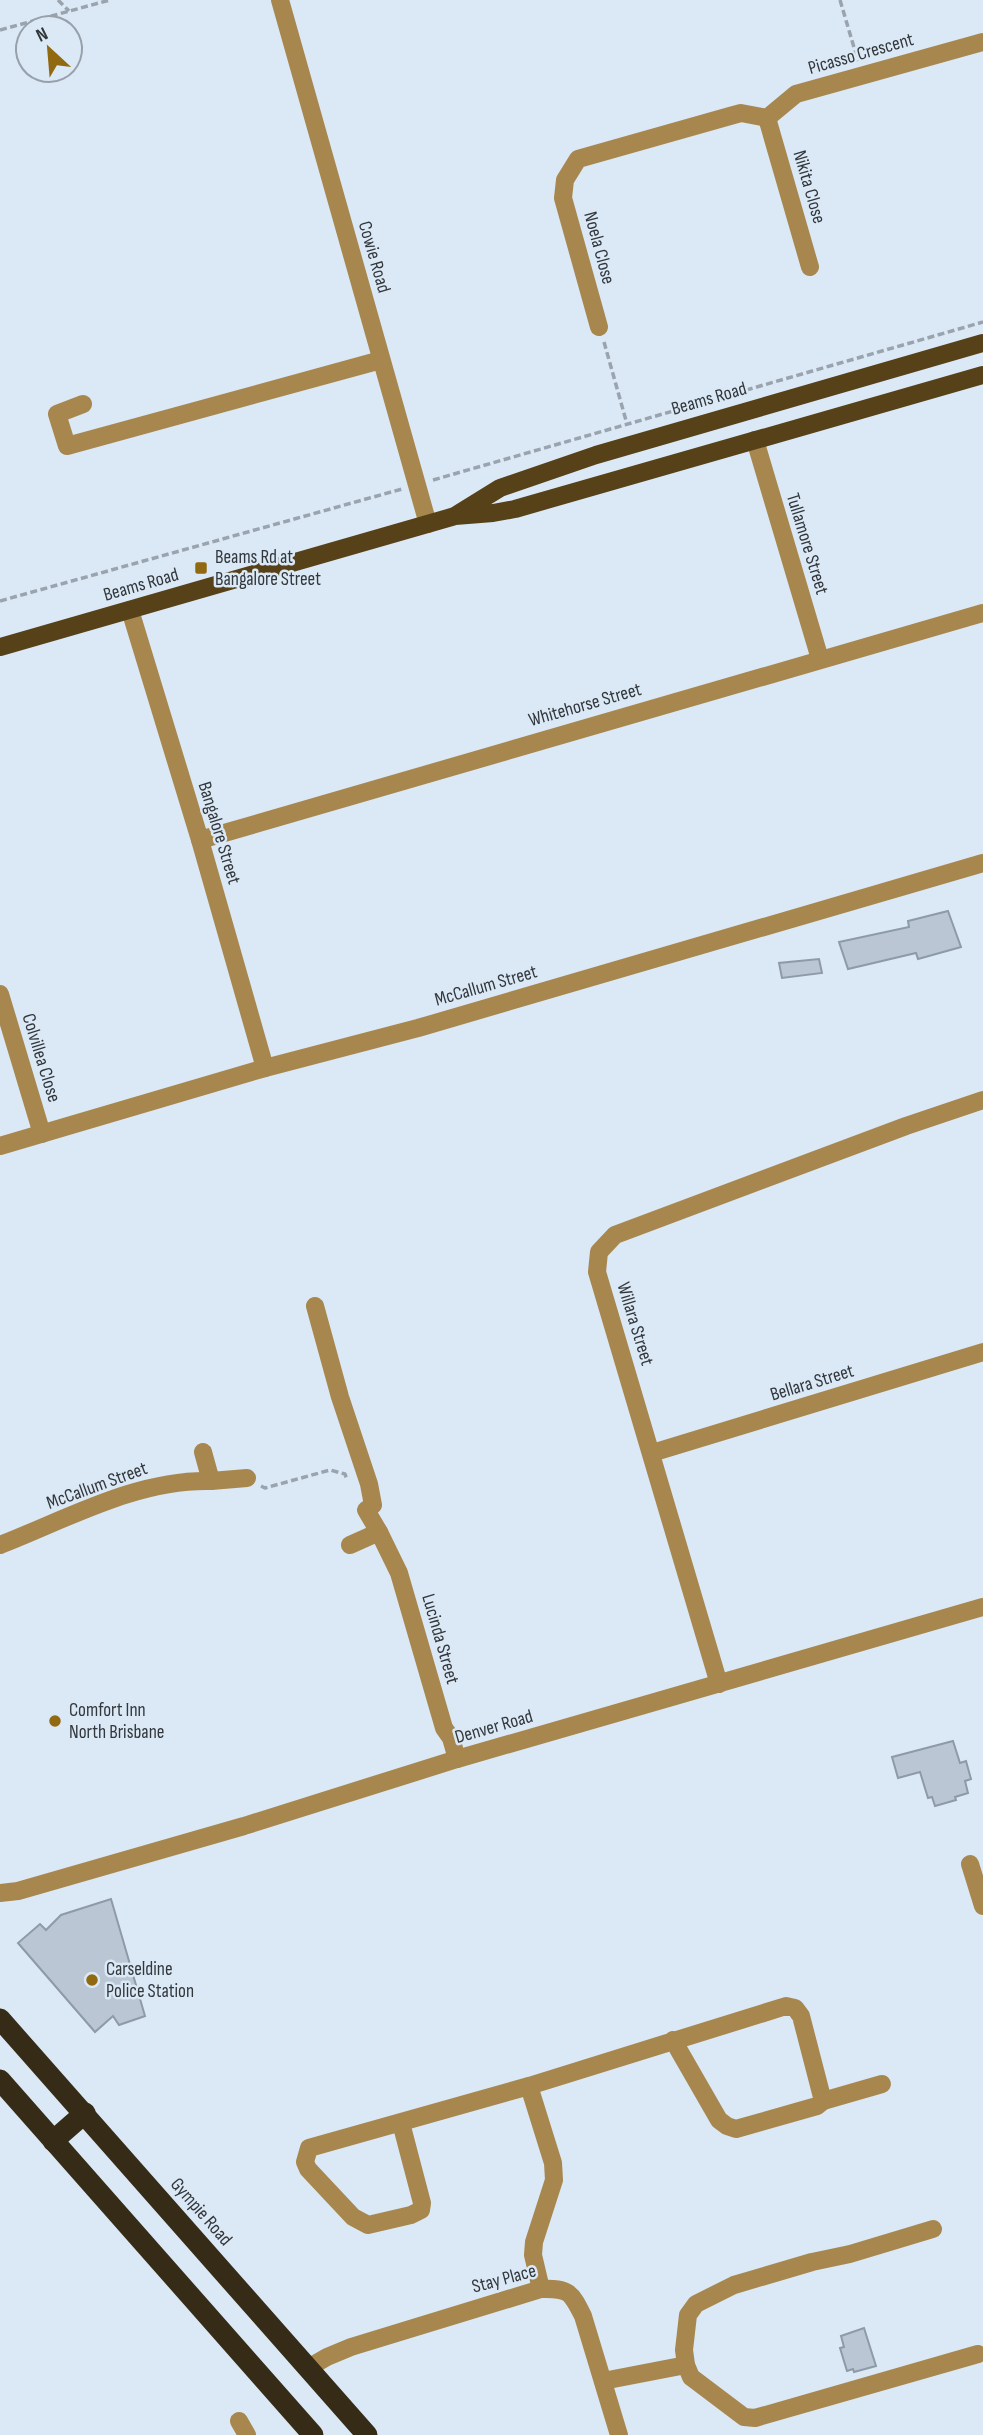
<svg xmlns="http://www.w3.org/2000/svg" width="983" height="2435" font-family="'Sofia Sans Condensed',sans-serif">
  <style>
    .building { fill: #bac6d3; stroke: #8e9ba7; stroke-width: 2 }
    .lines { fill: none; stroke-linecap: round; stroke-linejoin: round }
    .path { stroke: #9aa4ae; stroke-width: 3.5; stroke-dasharray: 7 3.5; stroke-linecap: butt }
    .minor { stroke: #a7874e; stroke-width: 18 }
    .major { stroke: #574118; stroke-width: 18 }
    .highway { stroke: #362b16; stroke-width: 21 }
    .poi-dot { fill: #916911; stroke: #dbe8f5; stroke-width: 2.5 }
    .labels { text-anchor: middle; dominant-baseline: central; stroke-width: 5; stroke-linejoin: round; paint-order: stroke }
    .street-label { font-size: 19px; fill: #32373c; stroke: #dbe8f5 }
    .poi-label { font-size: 19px; fill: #32373c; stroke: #dbe8f5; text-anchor: start }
  </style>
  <rect width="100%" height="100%" fill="#dbe8f5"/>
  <g class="building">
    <path d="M948,911L961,947L918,959L916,953L848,969L839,942L909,927L908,921Z"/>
    <path d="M819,959L822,973L782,978L779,963Z"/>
    <path d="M953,1741L960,1763L966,1761L971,1779L965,1781L968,1793L955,1797L956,1800L935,1806L932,1797L928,1798L920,1772L898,1778L892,1757Z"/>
    <path d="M111,1899L145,2016L119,2025L113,2016L95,2032L18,1943L40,1924L46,1930L61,1915Z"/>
    <path d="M864,2328L876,2366L854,2372L853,2369L847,2371L840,2348L844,2347L841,2336Z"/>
  </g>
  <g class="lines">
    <g class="path">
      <path d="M58,0L69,11"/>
      <path d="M840,0L858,61"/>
      <path d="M0,30L110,0"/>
      <path d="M604,342L627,424"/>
      <path d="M433,480L983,322"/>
      <path d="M0,601L402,489"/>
      <path d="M261,1486L265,1488L330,1470L345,1474L347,1480"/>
    </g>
    <g class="minor">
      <path d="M280,0L428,524"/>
      <path d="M767,118L810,267"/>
      <path d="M599,327L563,198L565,180L578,159L730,116L741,113L767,118L796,94L983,42"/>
      <path d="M83,404L57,414L67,446L381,360"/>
      <path d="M755,440L820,659"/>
      <path d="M130,610L200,840L265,1068"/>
      <path d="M200,840L983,613"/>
      <path d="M0,994L42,1134"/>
      <path d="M0,1146L265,1068L418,1028L983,863"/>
      <path d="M315,1306L340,1397L369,1484L373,1505L366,1510L379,1532L350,1545"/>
      <path d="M203,1452L211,1481L247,1478"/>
      <path d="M652,1453L983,1352"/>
      <path d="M379,1532L399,1573L444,1728L451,1738L457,1759"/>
      <path d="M0,1545C67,1519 137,1479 211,1481"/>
      <path d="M719,1684L597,1272L599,1252L615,1235L906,1126L983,1100"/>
      <path d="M970,1864L983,1906"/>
      <path d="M0,1893L18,1891L244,1826L457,1759L983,1607"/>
      <path d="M529,2086L553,2163L554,2180L534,2242L533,2255L541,2289"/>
      <path d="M823,2101L882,2084"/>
      <path d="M401,2123L422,2203L421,2210L411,2215L368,2225L353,2217L308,2169L305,2162L309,2148L529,2086L786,2006L795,2008L801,2016L823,2101L817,2106L736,2129L727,2126L719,2120L673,2040"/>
      <path d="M933,2229L850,2254L812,2262L734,2285L696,2304L688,2315L684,2350L686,2365L691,2377L744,2417L755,2418L978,2354"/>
      <path d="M308,2368L327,2357L351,2347L541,2289C569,2288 571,2292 583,2316L619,2435"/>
      <path d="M603,2381L686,2365"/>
      <path d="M239,2421L247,2435"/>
    </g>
    <g class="major">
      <path d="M458,514L500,488L596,455L983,343"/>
      <path d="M0,647L455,516L493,513L515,509L983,375"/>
    </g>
    <g class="highway">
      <path d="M0,2019L367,2435"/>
      <path d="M0,2080L313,2435"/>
      <path d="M53,2141L85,2113"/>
    </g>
  </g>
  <g class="poi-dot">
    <rect x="194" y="561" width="14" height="14" rx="3.5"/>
    <circle cx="55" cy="1721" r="7"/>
    <circle cx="92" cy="1980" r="7"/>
  </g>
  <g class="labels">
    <g class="street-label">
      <text transform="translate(861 54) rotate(-16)">Picasso Crescent</text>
      <text transform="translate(809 187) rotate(74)">Nikita Close</text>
      <text transform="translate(599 248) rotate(75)">Noela Close</text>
      <text transform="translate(374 257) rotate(74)">Cowie Road</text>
      <text transform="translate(709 399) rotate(-16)">Beams Road</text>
      <text transform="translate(807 544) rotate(73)">Tullamore Street</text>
      <text transform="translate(141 585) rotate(-16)">Beams Road</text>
      <text transform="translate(585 705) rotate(-16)">Whitehorse Street</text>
      <text transform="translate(219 833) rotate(73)">Bangalore Street</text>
      <text transform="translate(486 986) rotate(-16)">McCallum Street</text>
      <text transform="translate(41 1058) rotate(73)">Colvillea Close</text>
      <text transform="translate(635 1324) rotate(73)">Willara Street</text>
      <text transform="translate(812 1383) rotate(-17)">Bellara Street</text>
      <text transform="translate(97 1486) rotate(-20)">McCallum Street</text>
      <text transform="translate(440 1639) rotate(74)">Lucinda Street</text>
      <text transform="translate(494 1727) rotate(-16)">Denver Road</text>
      <text transform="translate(201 2212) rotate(49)">Gympie Road</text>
      <text transform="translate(504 2279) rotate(-15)">Stay Place</text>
    </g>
    <g class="poi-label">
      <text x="215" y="557">Beams Rd at<tspan x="215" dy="22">Bangalore Street</tspan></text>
      <text x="69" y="1710">Comfort Inn<tspan x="69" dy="22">North Brisbane</tspan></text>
      <text x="106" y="1969">Carseldine<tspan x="106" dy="22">Police Station</tspan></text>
    </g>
  </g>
  <g transform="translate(49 49) rotate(334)"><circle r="33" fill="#dbe8f5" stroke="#97a1ab" stroke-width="2"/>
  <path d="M0-5L12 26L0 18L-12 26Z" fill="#916911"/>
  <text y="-10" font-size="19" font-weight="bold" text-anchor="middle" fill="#32373c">N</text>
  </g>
</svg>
